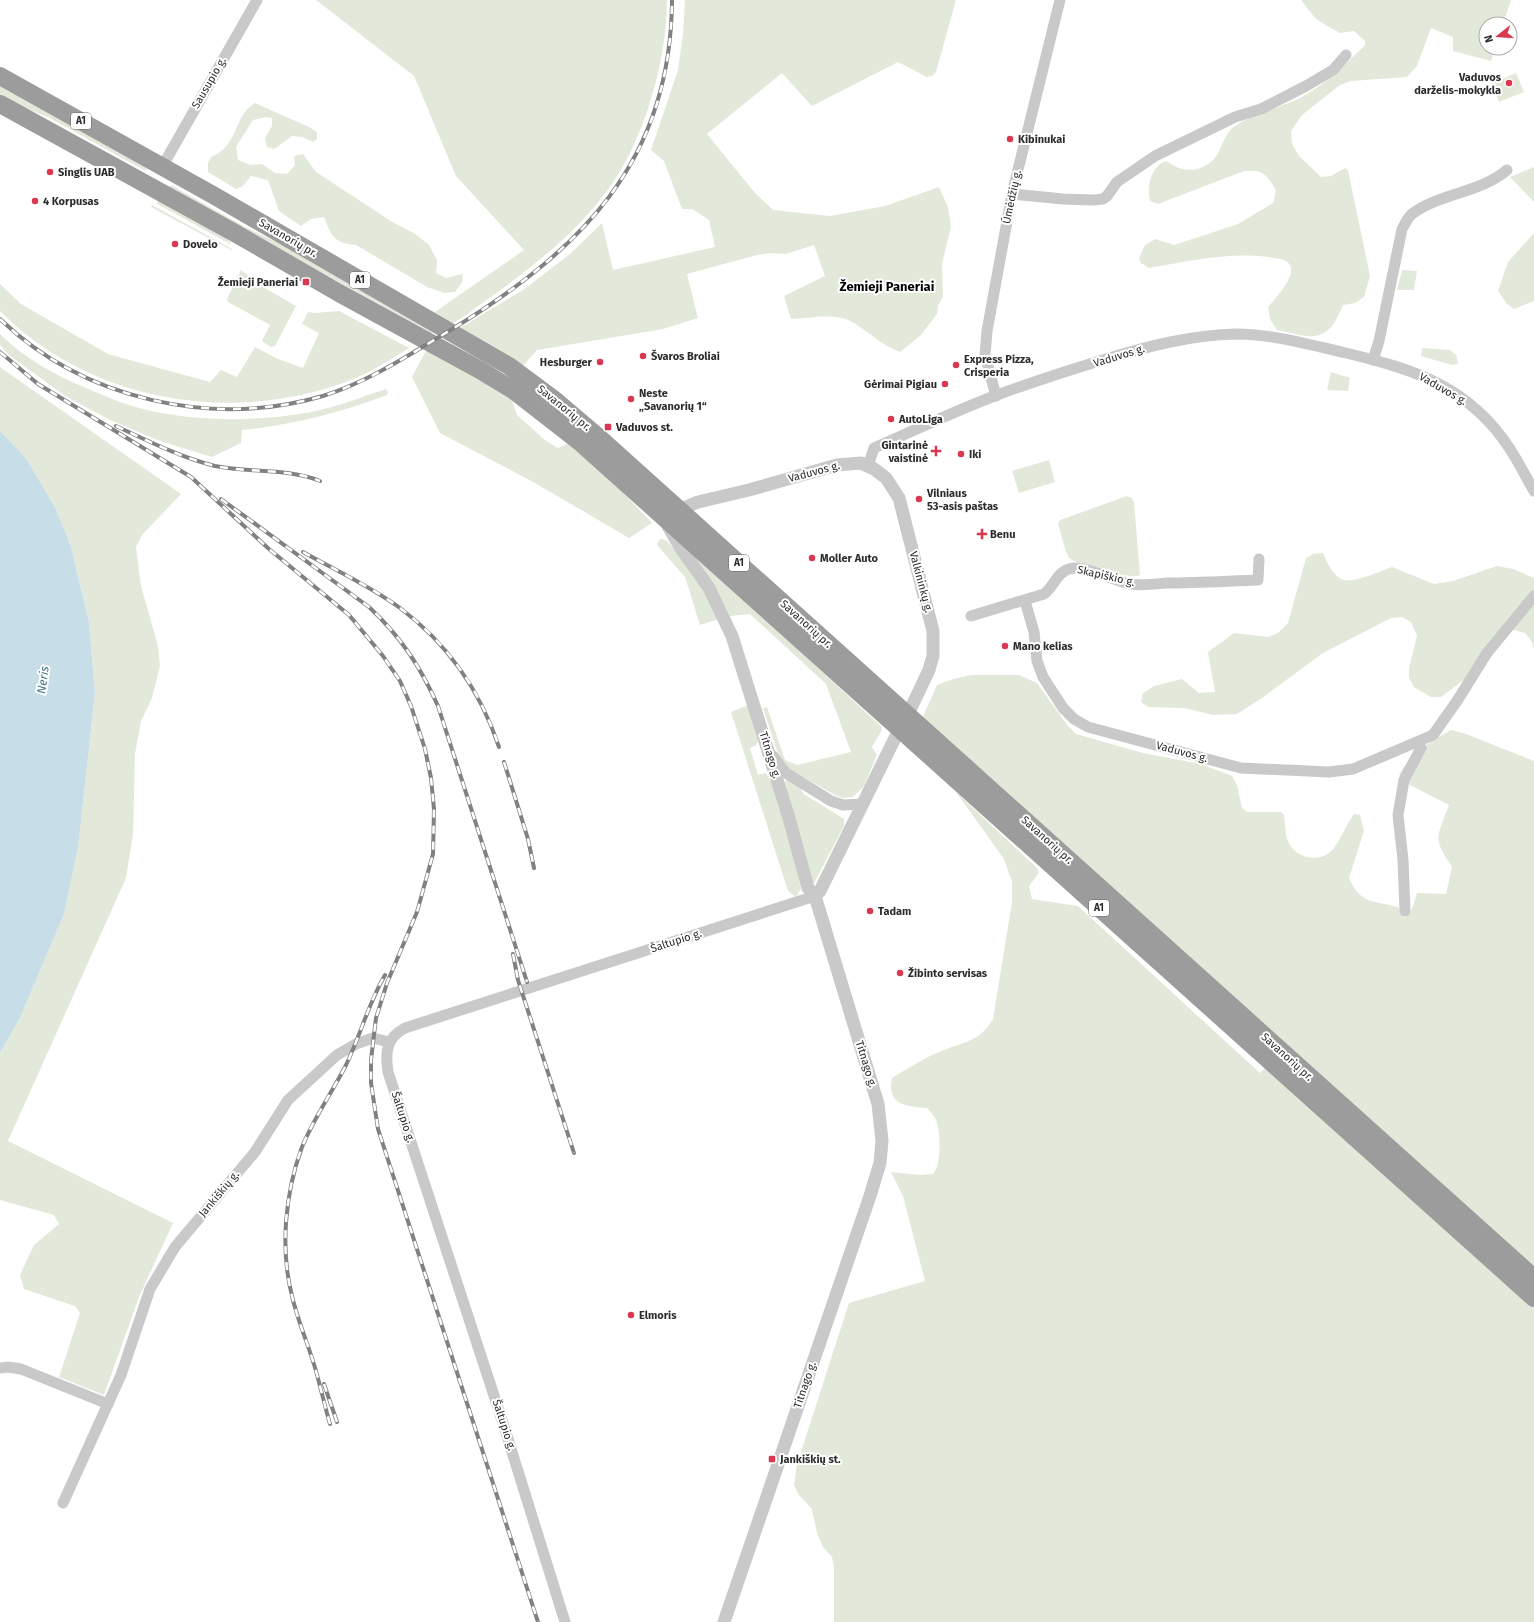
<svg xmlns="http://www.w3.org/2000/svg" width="1534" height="1622" font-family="'Fira Sans',sans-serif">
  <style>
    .green { fill: #e3e9da }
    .water { fill: #c7dee8 }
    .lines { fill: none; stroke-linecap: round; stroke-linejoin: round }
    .minor { stroke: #c9c9c9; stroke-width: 11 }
    .tertiary { stroke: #c9c9c9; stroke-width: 13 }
    .trunk { stroke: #9c9c9c; stroke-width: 18 }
    .rail-casing { stroke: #818181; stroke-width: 4 }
    .rail { stroke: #fff; stroke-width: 2.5; stroke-dasharray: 8; stroke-linecap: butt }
    .poi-dot { fill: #da3750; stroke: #fff; stroke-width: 1.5 }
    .labels { text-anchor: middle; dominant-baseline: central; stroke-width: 4; stroke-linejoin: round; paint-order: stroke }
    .shield { fill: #fff; stroke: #6b6b6b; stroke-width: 1 }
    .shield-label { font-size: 10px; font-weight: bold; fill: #2c2c2c }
    .poi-label { font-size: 11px; font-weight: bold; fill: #2c2c2c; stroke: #fff; text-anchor: start }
    .street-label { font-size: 11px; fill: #2c2c2c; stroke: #fff }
    .water-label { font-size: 12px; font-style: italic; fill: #407288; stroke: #fff }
    .quarter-label { font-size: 13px; font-weight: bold; fill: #000; stroke: #fff }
  </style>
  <rect width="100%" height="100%" fill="#fff"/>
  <g class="green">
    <path d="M316,0H667C667,54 649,121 622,168C591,222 538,263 488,299C476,307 466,316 453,323L432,314L524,250L456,176L414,76Z"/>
    <path d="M685,0H956L936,72L932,76L927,77L898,62L812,106L782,73L707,134L755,193L773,210L830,216L885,206L939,187L948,207L951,227L942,264L943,297L938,305L937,314L921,335L900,352C881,345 869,332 852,322C834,312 811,319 791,319L784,296L825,276L814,245L786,254L770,253L757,255L687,274L698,318L663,329L537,350L522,367L460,328L523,290L570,254L602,223L613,270L715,247L709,220L692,209H682L664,161L651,150L678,70L683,34Z"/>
    <path d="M1301,0H1511L1503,24H1486V48H1495L1491,61L1453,51V37L1431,28L1417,66L1407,77L1351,81L1340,85L1302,115L1291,131L1292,144L1299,156L1321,177L1331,176L1345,168L1348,170L1370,276L1364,297L1355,303L1343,305C1327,345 1313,338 1277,330L1270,319L1268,307C1275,299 1296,277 1290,265C1287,260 1280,259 1274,258C1232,251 1191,261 1149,268L1141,263L1139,258L1145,245L1155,239L1174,245L1238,224L1273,203L1276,190C1267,175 1264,169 1244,171L1158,204L1150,201C1147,186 1150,167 1166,161C1179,170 1193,174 1208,164C1223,155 1221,135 1235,126C1255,112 1281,108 1302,97C1327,83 1345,65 1365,45V41L1354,31L1340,33L1327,26L1315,18Z"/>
    <path d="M1516,73L1524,92L1499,102L1491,84Z"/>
    <path d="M0,84L149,168L144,170L46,116L14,104L0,97Z"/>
    <path d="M255,103L309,127L317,132V139L313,142L302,137L292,136L274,149L267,147L265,138L272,126V118L266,117L253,120L236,147L238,160L250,165L262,164L275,173L287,174L295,165L294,156L303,154L316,172L394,223L414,233L429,245L437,260L436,273L446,278L462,274L463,281L455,292L444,293L427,287L356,245C334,243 331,236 324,217L311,219L301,226L279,211L268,180L251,176L243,186L236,189L208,172V163L211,157C239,146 233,116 255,103Z"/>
    <path d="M1534,167V202L1510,177Z"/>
    <path d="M171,185L245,227L289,248L434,331L431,333L169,188Z"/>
    <path d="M159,201L227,239L232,245L156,203Z"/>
    <path d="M152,205L232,249L233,251L151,207Z"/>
    <path d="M1534,233V301L1514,309L1507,304L1498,291L1508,262Z"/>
    <path d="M241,270L263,287L296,306L275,346L271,347L262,341L270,325L228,302L227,299Z"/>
    <path d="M1402,270L1417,271L1414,290H1397Z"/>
    <path d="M0,284L21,304L108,354L210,382L221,370L237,377L255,347L278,359L303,368L319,333L302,324L308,312L314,313L339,311L409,348C390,360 371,372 351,380C233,426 89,402 0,311Z"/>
    <path d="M0,334C24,358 55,375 86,388C105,396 123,404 143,409C196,422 257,422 311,412C336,407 362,397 386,389L388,392L387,395C339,413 292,425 242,430L241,443L212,457L160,441L110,420L65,396L9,355L0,345Z"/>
    <path d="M1422,348L1450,350L1456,355L1458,364L1452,365L1421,356Z"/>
    <path d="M427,349L511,397L517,415L546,441L558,448L569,443L616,485L652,523L629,538L535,483L440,433L412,377Z"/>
    <path d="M0,367L181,494L142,535L136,547L141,586L158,646L160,666L152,698L141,721L135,754L133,834L126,878L8,1141L173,1223L139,1297L104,1395L59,1377L80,1313L75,1306L24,1289L20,1275L34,1245L59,1224L54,1215L0,1200V1053L20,1018L64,914L78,848L95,693L89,622L71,547L56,509L26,458L0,431Z"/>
    <path d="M1331,372L1350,378L1348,391L1327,390Z"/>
    <path d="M1049,460L1055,482L1019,493L1012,471Z"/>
    <path d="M1127,496L1132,498L1134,503L1140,575C1132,580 1080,566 1071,559C1065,555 1061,532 1058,524L1060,520Z"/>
    <path d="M662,539L667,541L697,578L719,619L700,625L685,577L657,545L659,540Z"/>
    <path d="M685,545L882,727L881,732L872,747L877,755L864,786L853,797L843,798L837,796L785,767L780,760L763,708L767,707L785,760L797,765L851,752L826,684L750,614L730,616L715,587Z"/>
    <path d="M1323,553C1327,562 1332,574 1341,579C1351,585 1381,571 1392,567L1434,584L1453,581L1497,566L1513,569L1534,578V649L1531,640L1525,633L1514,630L1500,633L1469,676L1441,697H1431L1414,687L1409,678V668L1417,636L1411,622L1402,617L1391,618L1323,653L1262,698L1237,714L1213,715L1184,708L1148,707L1141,702L1143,693L1154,686L1182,679L1199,693L1215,692L1208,652L1234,633L1268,637L1278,633L1288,623L1306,558L1313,554Z"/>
    <path d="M971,675H1019L1037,683L1068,726L1076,734L1143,753L1201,764L1232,776L1237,785L1242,808L1247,812H1281L1284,815C1285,823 1285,832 1287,839C1294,859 1321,865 1334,848C1342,837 1346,825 1354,814L1360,815L1364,831L1349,878C1360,904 1374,901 1398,907L1405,918L1412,909L1417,893L1446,894L1452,867C1432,837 1437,838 1449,805L1410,785L1399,775C1410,754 1431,741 1451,730L1466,734L1534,761V1622H834V1568L832,1557L823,1547L817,1533L812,1509L799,1495L794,1485L797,1464L849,1303L925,1281L903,1196L891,1172L920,1175L933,1174C942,1165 941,1129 935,1118C933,1115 930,1111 927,1108C907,1107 886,1105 892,1078C907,1069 922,1059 939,1052C962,1042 979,1043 993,1019L1012,902V882L1004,859L956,792L1037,868L1039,873L1029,886L1032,899L1078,906L1260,1073L1285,1047L922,719L937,685L953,679Z"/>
    <path d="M749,705L758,742L755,746L750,748L758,775L766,773L768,776L781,804L801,889L796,897L788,891L731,712Z"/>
    <path d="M787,779L799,786L804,794L844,819V826L813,885L803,864L785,782Z"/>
  </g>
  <path class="water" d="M0,431L26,458L56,509L71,547L89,622L95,693L78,848L64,914L20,1018L0,1053Z"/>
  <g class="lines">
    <g class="minor">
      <path d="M162,167L257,0"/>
      <path d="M1012,194L1063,199L1094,200L1103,199L1107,196L1117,182L1155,156L1235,117L1261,109L1306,86L1333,70L1346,55"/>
      <path d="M1373,360L1379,341L1402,229C1405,224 1408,217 1412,214C1440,193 1480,193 1507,170"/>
      <path d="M996,396L985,355L987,331L1012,194L1060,0"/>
      <path d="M868,466L874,448C915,430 955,411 997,395C1033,382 1069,370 1106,359C1149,346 1191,335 1236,334C1273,334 1310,345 1346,353C1414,369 1470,387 1510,449C1519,463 1526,477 1534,491"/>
      <path d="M1025,601L1034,632L1037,661L1043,677L1063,708L1074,719L1088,727L1241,768L1329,772L1353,769L1433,735L1457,701L1487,653L1534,596"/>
      <path d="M971,616L1044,594C1053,588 1057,572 1069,569C1084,564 1113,581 1130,584C1142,586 1155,584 1167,583C1197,583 1228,581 1258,580L1259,559"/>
      <path d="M772,755L786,773L831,801L843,805L863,804"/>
      <path d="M1405,911L1403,860L1398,815L1404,780L1421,748L1419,742"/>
      <path d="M0,1368L8,1367L21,1369L108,1404"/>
      <path d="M63,1503L121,1375L150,1289L175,1247L255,1152L288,1100L337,1055L356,1044L373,1038L389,1042"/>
      <path d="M565,1622L503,1423L388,1072C385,1053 386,1038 405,1028L815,896"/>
    </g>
    <g class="tertiary">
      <path d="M679,510L698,502L749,490L837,465L861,463L874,469L886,478L899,498L933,631V656L929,670L911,708"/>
      <path d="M668,526L680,547L709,588L732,636L789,818L808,888L815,896L878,1104L882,1141L880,1163L870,1196L724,1622"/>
      <path d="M815,896L820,891L896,736"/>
    </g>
    <g class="trunk">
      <path d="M0,76L213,195L509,366L556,401L596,435L1534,1278"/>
      <path d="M0,104L233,232L339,293L480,370L513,390L581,443L1534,1298"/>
    </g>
    <defs>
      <g id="rail">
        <path d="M0,319C84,400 212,428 323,396C368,382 409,355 449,331C580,251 671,163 672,0"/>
        <path d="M0,352L38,384L191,477L269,549L349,615L383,656L400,681L411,706L425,749L431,778L434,809L433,854L417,912L387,983L376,1018L371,1060V1083L378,1129L538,1622"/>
        <path d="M116,426C148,441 182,458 215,466C250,473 287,468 320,481"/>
        <path d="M221,499L369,607C401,637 420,666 438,706L527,982"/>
        <path d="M303,552C335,570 370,586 400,608C448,644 480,690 499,747"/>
        <path d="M504,762L528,839L534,868"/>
        <path d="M513,954L518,980L574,1153"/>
        <path d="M324,1384L337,1422"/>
        <path d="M330,1424C325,1407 321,1389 316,1371C309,1346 298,1322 292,1296C280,1249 285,1193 302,1147C314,1118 331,1094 345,1067C360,1037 368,1004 385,975"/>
      </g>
    </defs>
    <use href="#rail" class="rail-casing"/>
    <use href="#rail" class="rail"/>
  </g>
  <g class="poi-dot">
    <circle cx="1509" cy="83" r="4"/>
    <circle cx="1010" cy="139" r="4"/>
    <circle cx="50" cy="172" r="4"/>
    <circle cx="35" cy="201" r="4"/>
    <circle cx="175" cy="244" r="4"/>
    <rect x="302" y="278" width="8" height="8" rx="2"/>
    <circle cx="643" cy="356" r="4"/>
    <circle cx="600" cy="362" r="4"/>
    <circle cx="956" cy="365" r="4"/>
    <circle cx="945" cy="384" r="4"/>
    <circle cx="631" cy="399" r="4"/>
    <circle cx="891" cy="419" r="4"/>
    <rect x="604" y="423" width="8" height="8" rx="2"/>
    <path d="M934 445h4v4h4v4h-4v4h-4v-4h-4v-4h4z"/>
    <circle cx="961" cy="454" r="4"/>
    <circle cx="919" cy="499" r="4"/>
    <path d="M980 528h4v4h4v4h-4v4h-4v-4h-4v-4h4z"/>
    <circle cx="812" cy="558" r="4"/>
    <circle cx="1005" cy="646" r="4"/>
    <circle cx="870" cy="911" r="4"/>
    <circle cx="900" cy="973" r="4"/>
    <circle cx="631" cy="1315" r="4"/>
    <rect x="768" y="1455" width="8" height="8" rx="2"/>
  </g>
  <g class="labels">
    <g class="shield">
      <rect x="71" y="113" width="20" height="16" rx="3"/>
      <rect x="350" y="272" width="20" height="16" rx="3"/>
      <rect x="729" y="555" width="20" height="16" rx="3"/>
      <rect x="1089" y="900" width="20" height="16" rx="3"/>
    </g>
    <g class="shield-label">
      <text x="81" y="121">A1</text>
      <text x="360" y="280">A1</text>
      <text x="739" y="563">A1</text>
      <text x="1099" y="908">A1</text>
    </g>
    <g class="poi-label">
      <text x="1501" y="77" text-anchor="end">Vaduvos<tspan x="1501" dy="13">darželis-mokykla</tspan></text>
      <text x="1018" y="139">Kibinukai</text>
      <text x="58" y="172">Singlis UAB</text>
      <text x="43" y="201">4 Korpusas</text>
      <text x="183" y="244">Dovelo</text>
      <text x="298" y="282" text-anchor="end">Žemieji Paneriai</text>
      <text x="651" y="356">Švaros Broliai</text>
      <text x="964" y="359">Express Pizza,<tspan x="964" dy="13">Crisperia</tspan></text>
      <text x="592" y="362" text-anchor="end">Hesburger</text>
      <text x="937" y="384" text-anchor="end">Gėrimai Pigiau</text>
      <text x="639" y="393">Neste<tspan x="639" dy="13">„Savanorių 1“</tspan></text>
      <text x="899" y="419">AutoLiga</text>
      <text x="616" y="427">Vaduvos st.</text>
      <text x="928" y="445" text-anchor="end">Gintarinė<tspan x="928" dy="13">vaistinė</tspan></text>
      <text x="969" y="454">Iki</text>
      <text x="927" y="493">Vilniaus<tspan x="927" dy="13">53-asis paštas</tspan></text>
      <text x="990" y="534">Benu</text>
      <text x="820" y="558">Moller Auto</text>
      <text x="1013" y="646">Mano kelias</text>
      <text x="878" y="911">Tadam</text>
      <text x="908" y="973">Žibinto servisas</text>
      <text x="639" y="1315">Elmoris</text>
      <text x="780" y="1459">Jankiškių st.</text>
    </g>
    <g class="street-label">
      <text transform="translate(209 83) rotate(-60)">Sausupio g.</text>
      <text transform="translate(1012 197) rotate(-78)">Ūmėdžių g.</text>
      <text transform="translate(288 238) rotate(30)">Savanorių pr.</text>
      <text transform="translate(1119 356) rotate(-17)">Vaduvos g.</text>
      <text transform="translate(1443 389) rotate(30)">Vaduvos g.</text>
      <text transform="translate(564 408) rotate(39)">Savanorių pr.</text>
      <text transform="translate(814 472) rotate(-15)">Vaduvos g.</text>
      <text transform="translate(1106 576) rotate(13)">Skapiškio g.</text>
      <text transform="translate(921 582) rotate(75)">Valkininkų g.</text>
      <text transform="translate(806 624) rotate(42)">Savanorių pr.</text>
      <text transform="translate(1182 752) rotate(15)">Vaduvos g.</text>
      <text transform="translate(770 755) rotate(73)">Titnago g.</text>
      <text transform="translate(1047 840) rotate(42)">Savanorių pr.</text>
      <text transform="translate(676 941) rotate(-18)">Šaltupio g.</text>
      <text transform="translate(1287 1057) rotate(42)">Savanorių pr.</text>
      <text transform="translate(866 1064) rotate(73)">Titnago g.</text>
      <text transform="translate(403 1117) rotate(72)">Šaltupio g.</text>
      <text transform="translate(219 1194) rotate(-50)">Jankiškių g.</text>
      <text transform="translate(805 1385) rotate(-71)">Titnago g.</text>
      <text transform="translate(504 1425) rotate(72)">Šaltupio g.</text>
    </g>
    <g class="water-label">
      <text transform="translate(43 680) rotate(-82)">Neris</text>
    </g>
    <g class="quarter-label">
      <text x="887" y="286">Žemieji Paneriai</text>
    </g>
  </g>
  <g transform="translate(1498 36) rotate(253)"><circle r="19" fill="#ffffff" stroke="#ababab"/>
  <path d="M0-3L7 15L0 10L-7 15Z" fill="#da3750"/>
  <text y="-6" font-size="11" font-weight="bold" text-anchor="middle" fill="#2c2c2c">N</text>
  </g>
</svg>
